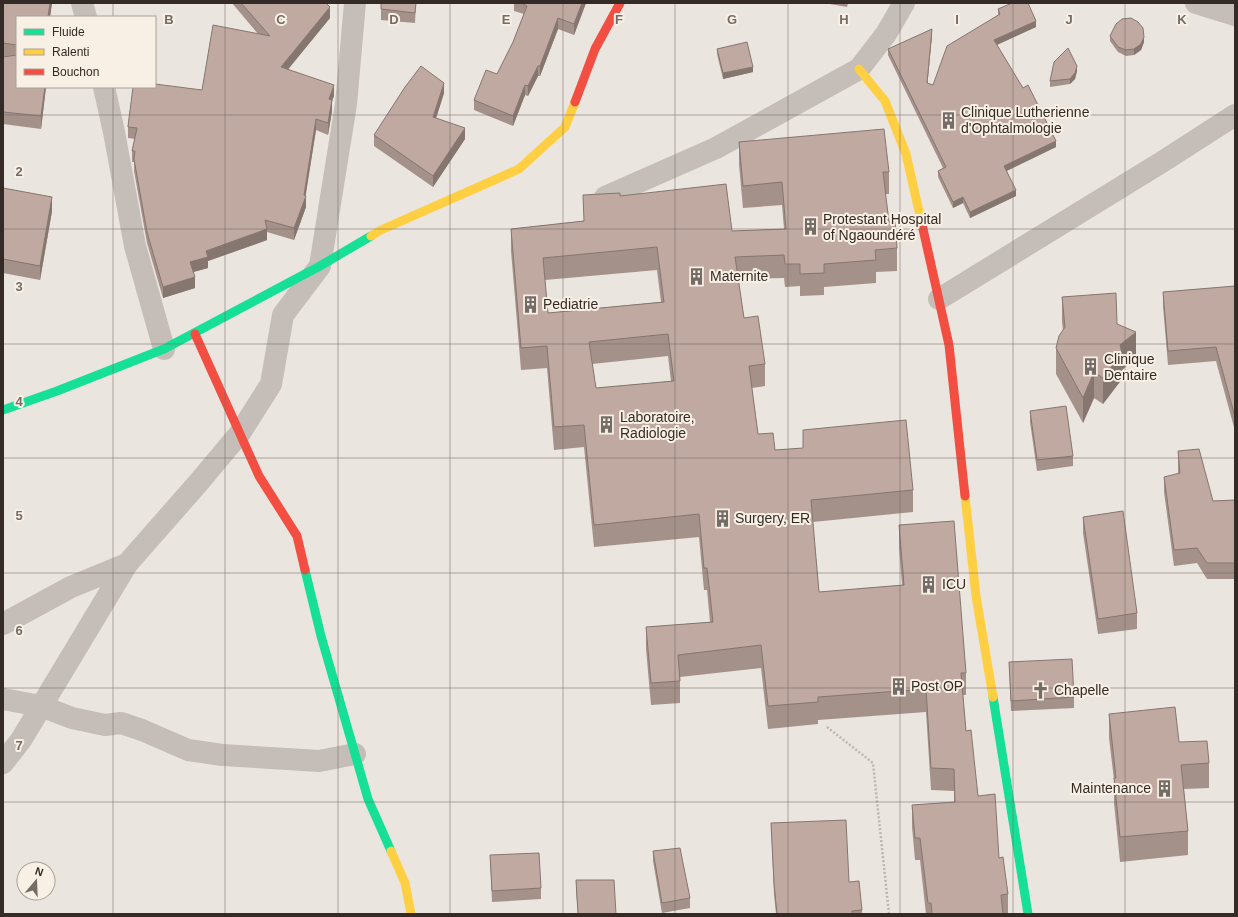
<svg xmlns="http://www.w3.org/2000/svg" width="1238" height="917" font-family="Arial,sans-serif">
  <style>
    .lines { fill: none; stroke-linecap: round; stroke-linejoin: round }
    .path { stroke: #bdb6b0; stroke-width: 2.5; stroke-dasharray: 2 2; stroke-linecap: butt }
    .street { stroke: #c4bdb8; stroke-width: 22 }
    .fast { stroke: #16e098; stroke-width: 9 }
    .slow { stroke: #ffcf43; stroke-width: 9 }
    .jam { stroke: #f24e42; stroke-width: 9 }
    .wall { fill: #a4918a; fill-rule: evenodd }
    .shaded-wall { fill: #867670 }
    .building { fill: #bfa9a0; stroke: #867670; fill-rule: evenodd }
    .grid { fill: none; stroke: #746c67; stroke-width: 1; stroke-opacity: 0.55 }
    .labels { text-anchor: middle; dominant-baseline: central; stroke-width: 4; stroke-linejoin: round; paint-order: stroke }
    .poi-label { font-size: 14px; fill: #342b26; stroke: #f9f0e5; text-anchor: start }
    .grid-label { font-size: 13px; text-anchor: middle; font-weight: bold; fill: #746c67; stroke: #f9f0e5; stroke-width: 4; stroke-linejoin: round; paint-order: stroke }
  </style>
  <rect width="100%" height="100%" fill="#ebe5df"/>
  <g class="lines">
    <path class="path" d="M827,727L873,763L889,914"/>
    <g class="street">
      <path d="M82,3L86,17"/>
      <path d="M1196,3L1235,15"/>
      <path d="M104,87L114,132L135,246L164,349"/>
      <path d="M605,197L716,148L859,69L886,34L904,3"/>
      <path d="M939,299L1162,162L1235,115"/>
      <path d="M3,624L71,587L127,564L199,482L240,433L271,384L283,315L320,266L346,104L355,3"/>
      <path d="M3,699L41,706L72,718L105,725L121,723L142,730L188,750L222,755L319,761L355,754"/>
      <path d="M3,763L21,740L127,564"/>
    </g>
    <g class="fast">
      <path d="M3,410L57,391L164,349L320,266L371,236"/>
      <path d="M305,570L321,636L368,799L391,851"/>
      <path d="M993,697L1028,914"/>
    </g>
    <g class="slow">
      <path d="M859,69L885,101L906,154L921,220"/>
      <path d="M371,236L381,230L519,169L565,127L575,102"/>
      <path d="M965,496L976,596L993,697"/>
      <path d="M391,851L405,883L411,914"/>
    </g>
    <g class="jam">
      <path d="M575,102L595,49L620,3"/>
      <path d="M921,220L949,345L965,496"/>
      <path d="M195,334L259,476L297,536L305,570"/>
    </g>
  </g>
  <g class="wall">
    <path d="M3,3H52L50,17H17V87H46L41,129L3,124V57H6L3,56Z"/>
    <path d="M232,3H326L330,18L288,69L334,96L332,101V111L328,135L316,130L305,196L306,207L294,240L267,232V240L208,261V268L193,272L195,288L163,298L147,243L134,171V162H132V151L135,139L128,138V126L202,90L258,34Z"/>
    <path d="M416,3L415,23L381,20V9Z"/>
    <path d="M514,3H586L574,35L558,29L540,76H538L528,96L525,95L513,126L474,110V100L497,74L513,42L524,14L514,11Z"/>
    <path d="M824,3H848L847,7Z"/>
    <path d="M998,9L1036,27L997,45L1056,147L1007,171L1016,196L970,218L963,203L953,208L938,177V171L943,168L888,55V49L932,35L927,83L933,85L998,15Z"/>
    <path d="M1110,36L1144,42L1141,50L1134,55L1126,56L1118,52L1110,41Z"/>
    <path d="M717,49L753,72L723,79L717,54Z"/>
    <path d="M1077,71L1075,79L1070,84L1050,87V81Z"/>
    <path d="M444,93L436,118L465,139L433,187L374,146V135Z"/>
    <path d="M739,142L889,172V194H885L889,222L897,248V271L876,272V283L824,287V295L800,296V286L785,287L784,278L738,279L744,318L765,364V386L752,388L758,434L775,450L803,448V430L913,490V512L813,522L819,592L902,585L899,547V525L966,673V695H963L966,731L978,796L999,858L1008,894V914H926L920,860H915L912,827V805L954,802V791L931,790L926,712L818,720V724L768,729L761,668L680,677V703L651,705L646,649V627L710,622L707,590H704L699,537L594,547L584,447L554,450L547,368L521,370L511,251V229L583,221L620,196L732,231L784,229L782,205L743,208L739,165ZM657,270L661,302L548,313L545,280ZM668,356L671,381L596,388L592,364Z"/>
    <path d="M3,188L52,211L40,280L3,273Z"/>
    <path d="M1235,286V431L1216,361L1168,365L1163,306V292Z"/>
    <path d="M1062,297L1117,324L1136,357L1122,370V379L1103,404L1094,398L1083,423L1056,374V348L1063,330L1062,322Z"/>
    <path d="M1030,411L1073,456V466L1037,471L1030,422Z"/>
    <path d="M1178,451L1213,501L1235,500V579H1207L1197,563L1174,566L1164,492V477L1178,474Z"/>
    <path d="M1083,517L1137,613V629L1098,634L1083,533Z"/>
    <path d="M1009,662L1074,697V708L1011,711Z"/>
    <path d="M1109,714L1179,742L1209,763V788L1184,789L1188,831V855L1120,862L1114,803V780L1109,738Z"/>
    <path d="M771,823L849,882L862,910V914H776L774,894Z"/>
    <path d="M653,851L690,898V908L662,913L653,861Z"/>
    <path d="M490,855L541,888V899L492,902Z"/>
    <path d="M576,880L616,914H578L576,891Z"/>
  </g>
  <g class="shaded-wall">
    <path d="M50,3H52L50,17H48Z"/>
    <path d="M582,3H586L574,35V24Z"/>
    <path d="M330,7V18L281,78V67Z"/>
    <path d="M558,18V29L540,76V66Z"/>
    <path d="M1036,21V27L994,46V40Z"/>
    <path d="M932,29V35L927,89V83Z"/>
    <path d="M1144,37V42L1141,50L1134,55V49Z"/>
    <path d="M538,66V76L528,96V86Z"/>
    <path d="M1077,66V71L1075,79L1070,84V79Z"/>
    <path d="M753,67V72L723,79V73Z"/>
    <path d="M444,83V93L433,128V117Z"/>
    <path d="M334,85V96L332,101V111L328,135L329,99Z"/>
    <path d="M525,85V95L513,126V116Z"/>
    <path d="M45,87H46L41,129V116Z"/>
    <path d="M316,119V130L305,200L306,196V207L294,240V228L304,195Z"/>
    <path d="M465,128V139L433,187V176Z"/>
    <path d="M1056,141V147L1004,172V166Z"/>
    <path d="M1016,190V196L970,218V212Z"/>
    <path d="M52,197V211L40,280V266Z"/>
    <path d="M963,197V203L953,208V202Z"/>
    <path d="M267,229V240L208,261V268L190,273V262L206,251Z"/>
    <path d="M195,277V288L163,298V287Z"/>
    <path d="M1136,332V357L1122,370V379L1103,404V378L1120,345Z"/>
    <path d="M1094,372V398L1083,423V398Z"/>
  </g>
  <g class="building">
    <path d="M3,3H50L48,17H17V45L3,43Z"/>
    <path d="M241,3H326L330,7L281,67L334,85L329,99L332,100L328,123L316,119L304,195L306,196L294,228L265,220L267,229L206,251L208,257L190,262L195,277L163,287L147,232L134,159L135,151H132L137,128L128,127V126L133,87H155V84L202,90L213,25L270,36Z"/>
    <path d="M381,3H416L415,13L381,9Z"/>
    <path d="M521,3H582L574,24L558,18L540,66H538L528,86L525,85L513,116L474,100L486,70L497,74L513,42L527,6Z"/>
    <path d="M1012,3H1028L1036,21L994,40L1023,88L1028,85L1056,141L1004,166L1016,190L970,212L963,197L953,202L938,171L946,167L888,49L932,29L927,83L933,85L947,46L1000,14L998,9Z"/>
    <path d="M1131,18L1138,22L1143,28L1144,37L1141,44L1134,49L1126,50L1118,47L1110,36L1116,24L1122,19Z"/>
    <path d="M747,42L753,67L723,73L717,49Z"/>
    <path d="M1068,48L1077,66L1075,73L1070,79L1050,81L1054,62Z"/>
    <path d="M17,55V87H45L41,116L3,112V57Z"/>
    <path d="M421,66L444,83L433,117L465,128L433,176L374,135L405,87Z"/>
    <path d="M884,129L889,172H883L889,222H895L897,248L875,250L876,260L824,264V273L800,274V264H785L784,255L735,257L744,318L758,316L765,364L749,366L758,434L773,433L775,450L803,448V430L906,420L913,490L811,500L819,592L904,585L899,525L954,521L966,673H961L966,731L971,730L978,796L995,794L999,858L1003,857L1008,894L1001,895L1003,914H932L931,903H928L920,838H915L912,805L955,802L954,769L931,768L926,689L818,697V702L768,706L761,645L678,655L680,681L651,683L646,627L713,622L707,568H704L699,514L594,525L584,425L554,427L547,346L521,348L511,229L584,221L583,195L620,193V196L726,184L732,231L786,229L782,182L743,186L739,142ZM657,247L664,302L548,313L543,258ZM668,334L674,381L596,388L589,342Z"/>
    <path d="M3,188L52,197L40,266L3,259Z"/>
    <path d="M1235,286V417L1216,347L1168,351L1163,292Z"/>
    <path d="M1116,293L1117,324L1136,332L1120,345L1122,353L1103,378L1094,372L1083,398L1056,348L1059,336L1065,327L1062,297Z"/>
    <path d="M1066,406L1073,456L1037,460L1030,411Z"/>
    <path d="M1199,449L1213,501L1235,500V563H1207L1197,548L1174,550L1164,477L1180,473L1178,451Z"/>
    <path d="M1123,511L1137,613L1098,619L1083,517Z"/>
    <path d="M1072,659L1074,697L1011,701L1009,662Z"/>
    <path d="M1175,707L1179,742L1207,741L1209,763L1181,765L1188,831L1120,837L1114,778H1116L1109,714Z"/>
    <path d="M846,820L849,882L859,881L862,910L852,911V914H777L774,883L771,823Z"/>
    <path d="M680,848L690,898L662,903L653,851Z"/>
    <path d="M539,853L541,888L492,891L490,855Z"/>
    <path d="M576,880H614L616,914H578Z"/>
  </g>
  <path class="grid" d="M113,3V17M225,3V914M338,3V914M450,3V914M563,3V914M675,3V914M788,3V914M900,3V914M1013,3V914M1125,3V914M113,87V914M3,115H1235M3,229H1235M3,344H1235M3,458H1235M3,573H1235M3,688H1235M3,802H1235"/>
  <defs>
    <symbol id="building-bare" viewBox="-9 -9 18 18"><path d="M-4-6H4V6H1V3H-1V6H-4ZM-2.5-4.3h1.7v1.8h-1.7ZM.8-4.3h1.7v1.8H.8ZM-2.5-1h1.7V.8h-1.7ZM.8-1h1.7V.8H.8Z" fill="#746c67" stroke="#f9f0e5" stroke-width="2.5" paint-order="stroke"/></symbol>
    <symbol id="church-bare" viewBox="-9 -9 18 18"><path d="M-1.2-6h2.4v3.5h3.3v2.4h-3.3V6h-2.4V-.1h-3.3v-2.4h3.3Z" fill="#746c67" stroke="#f9f0e5" stroke-width="2.5" paint-order="stroke"/></symbol>
  </defs>
  <g fill-rule="evenodd">
    <use href="#building-bare" x="936" y="108" width="25" height="25"/>
    <use href="#building-bare" x="798" y="214" width="25" height="25"/>
    <use href="#building-bare" x="684" y="264" width="25" height="25"/>
    <use href="#building-bare" x="518" y="292" width="25" height="25"/>
    <use href="#building-bare" x="1078" y="354" width="25" height="25"/>
    <use href="#building-bare" x="594" y="412" width="25" height="25"/>
    <use href="#building-bare" x="710" y="506" width="25" height="25"/>
    <use href="#building-bare" x="916" y="572" width="25" height="25"/>
    <use href="#building-bare" x="886" y="674" width="25" height="25"/>
    <use href="#church-bare" x="1028" y="678" width="25" height="25"/>
    <use href="#building-bare" x="1152" y="776" width="25" height="25"/>
  </g>
  <g class="labels">
    <g class="poi-label">
      <text x="961" y="112">Clinique Lutherienne<tspan x="961" dy="16">d'Ophtalmologie</tspan></text>
      <text x="823" y="219">Protestant Hospital<tspan x="823" dy="16">of Ngaoundéré</tspan></text>
      <text x="710" y="276">Maternite</text>
      <text x="543" y="304">Pediatrie</text>
      <text x="1104" y="359">Clinique<tspan x="1104" dy="16">Dentaire</tspan></text>
      <text x="620" y="417">Laboratoire,<tspan x="620" dy="16">Radiologie</tspan></text>
      <text x="735" y="518">Surgery, ER</text>
      <text x="942" y="584">ICU</text>
      <text x="911" y="686">Post OP</text>
      <text x="1054" y="690">Chapelle</text>
      <text x="1151" y="788" text-anchor="end">Maintenance</text>
    </g>
  </g>
  <g class="grid-label">
    <text x="169" y="24">B</text>
    <text x="281" y="24">C</text>
    <text x="394" y="24">D</text>
    <text x="506" y="24">E</text>
    <text x="619" y="24">F</text>
    <text x="732" y="24">G</text>
    <text x="844" y="24">H</text>
    <text x="957" y="24">I</text>
    <text x="1069" y="24">J</text>
    <text x="1182" y="24">K</text>
    <text x="19" y="176">2</text>
    <text x="19" y="291">3</text>
    <text x="19" y="406">4</text>
    <text x="19" y="520">5</text>
    <text x="19" y="635">6</text>
    <text x="19" y="750">7</text>
  </g>
  <rect width="1238" height="917" fill="none" stroke="#342b26" stroke-width="8"/>
  <rect x="16" y="16" width="140" height="72" fill="#f9f0e5" stroke="#aaa199"/>
  <rect x="24" y="29" width="20" height="6" fill="#16e098" stroke="#aaa199"/>
  <text x="52" y="36" font-size="12" fill="#342b26">Fluide</text>
  <rect x="24" y="49" width="20" height="6" fill="#ffcf43" stroke="#aaa199"/>
  <text x="52" y="56" font-size="12" fill="#342b26">Ralenti</text>
  <rect x="24" y="69" width="20" height="6" fill="#f24e42" stroke="#aaa199"/>
  <text x="52" y="76" font-size="12" fill="#342b26">Bouchon</text>
  <g transform="translate(36 881) rotate(19)"><circle r="19" fill="#f9f0e5" stroke="#aaa199"/>
  <path d="M0-3L7 15L0 10L-7 15Z" fill="#746c67"/>
  <text y="-6" font-size="11" font-weight="bold" text-anchor="middle" fill="#342b26">N</text>
  </g>
</svg>
